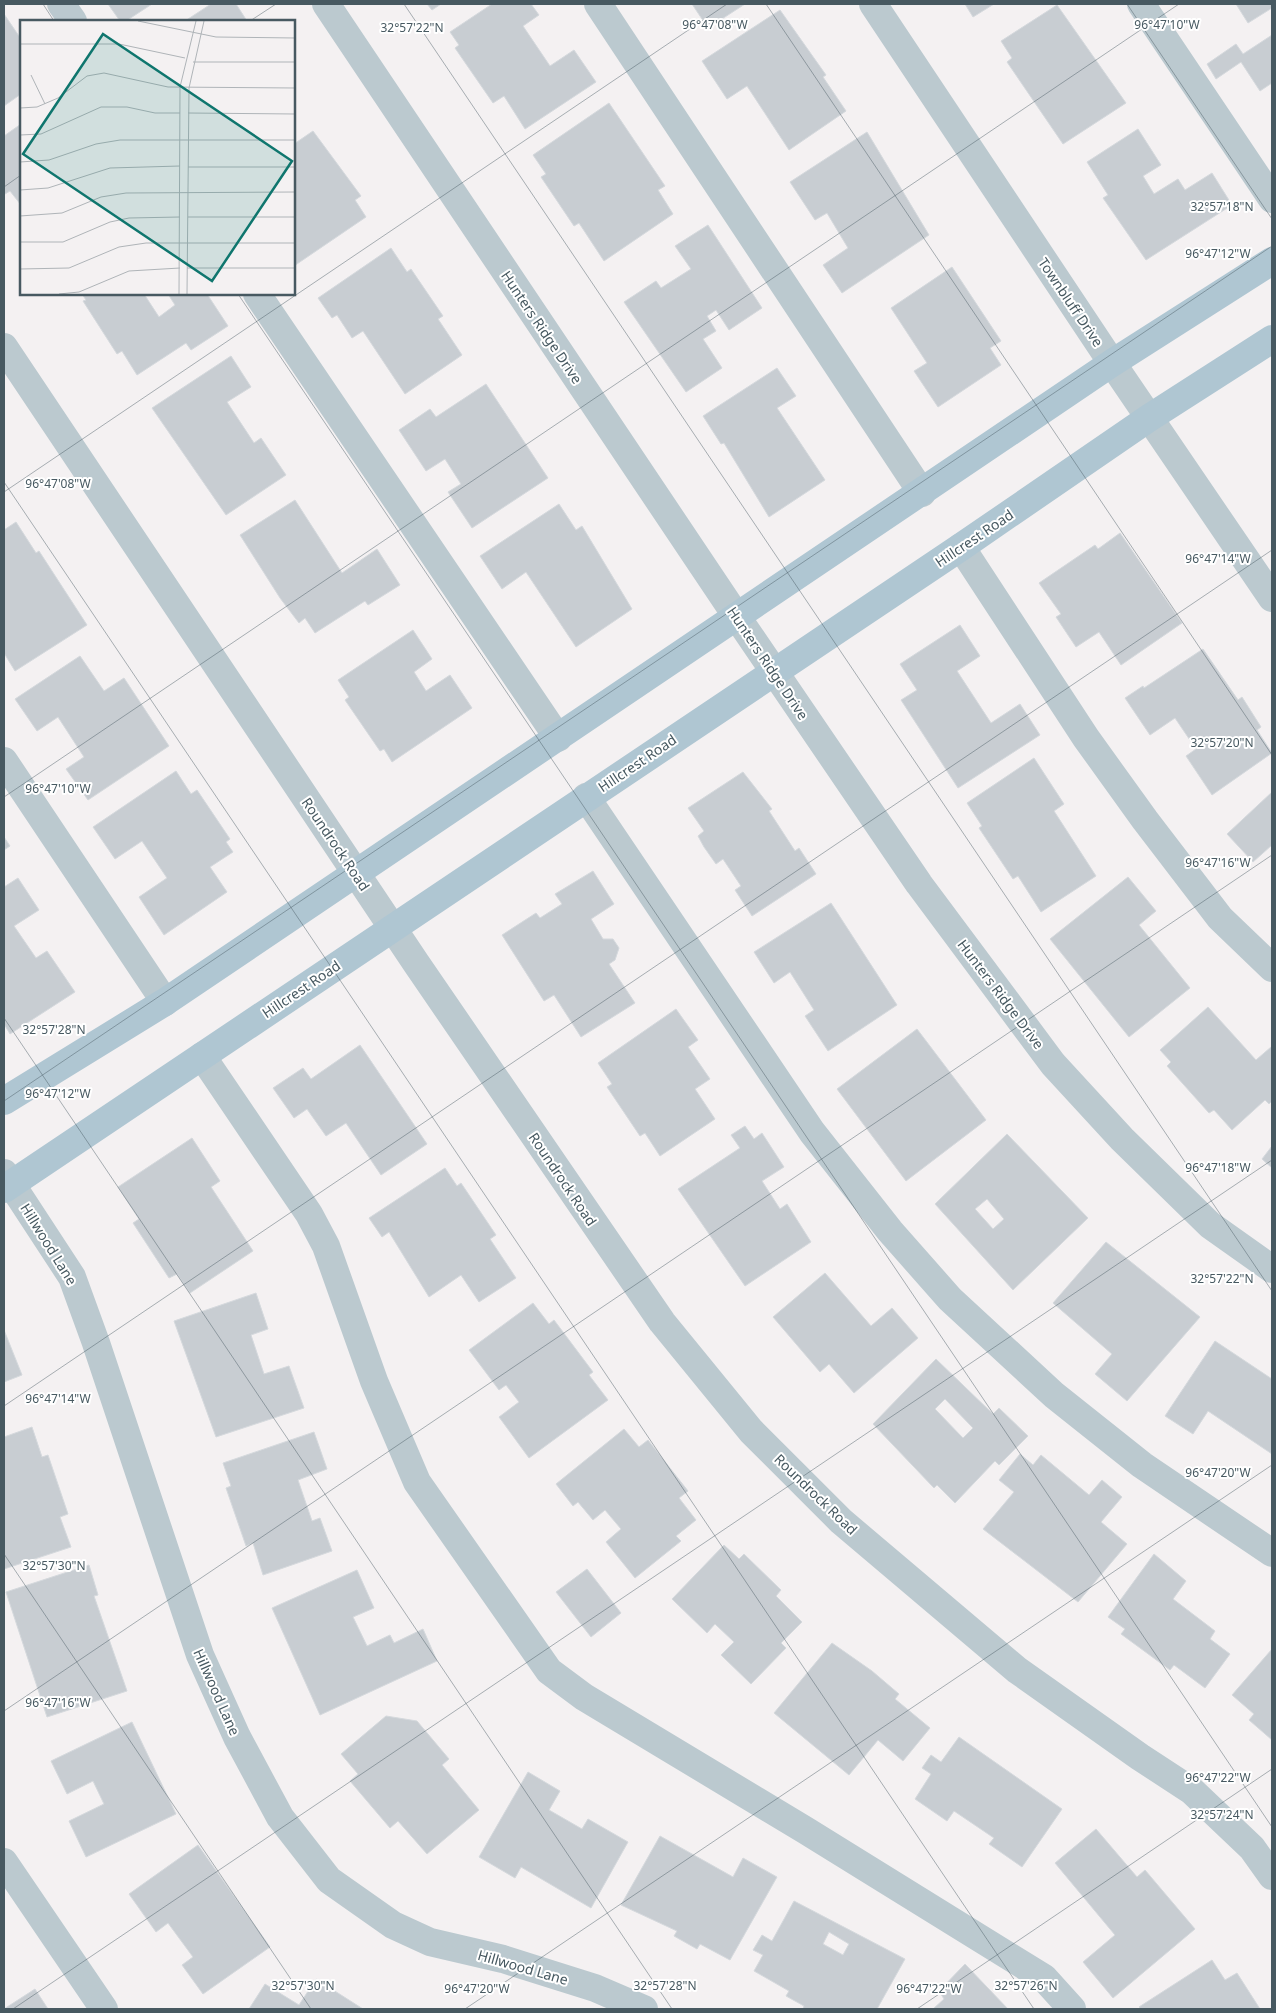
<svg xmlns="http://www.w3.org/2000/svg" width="1276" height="2013" font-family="'Noto Sans',sans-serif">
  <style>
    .building { fill: #c8cdd2; stroke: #d5d9dd; fill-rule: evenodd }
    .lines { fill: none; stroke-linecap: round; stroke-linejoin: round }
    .minor { stroke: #bbc9cf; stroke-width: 28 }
    .major { stroke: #afc6d2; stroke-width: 28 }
    .ticks { fill: none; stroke: #475961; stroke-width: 1; stroke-opacity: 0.45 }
    .labels { text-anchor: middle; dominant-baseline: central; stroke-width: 4; stroke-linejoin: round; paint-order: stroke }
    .street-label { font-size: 14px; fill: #475961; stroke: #fff }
    .inset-road { fill: none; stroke: #afb4b8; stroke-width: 1 }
    .view { fill: #0f766e; fill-opacity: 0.15; stroke: #0f766e; stroke-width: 2.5 }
    .inset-edge { fill: none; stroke: #475961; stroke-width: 2.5 }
    .ticks-label { font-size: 12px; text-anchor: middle; fill: #475961; stroke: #fff; stroke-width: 4; stroke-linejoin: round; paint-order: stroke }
  </style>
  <rect width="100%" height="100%" fill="#f4f1f2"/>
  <g class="building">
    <path d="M108,4H152L126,21H120Z"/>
    <path d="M211,4H236L247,21H185Z"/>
    <path d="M427,4H441L432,10Z"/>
    <path d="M492,4H531L539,15L523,26L550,66L574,50L596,82L525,129L504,96L493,103L455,48L459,45L450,32Z"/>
    <path d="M692,4H745L708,28Z"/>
    <path d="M965,4H994L973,17Z"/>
    <path d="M1236,4H1272V8L1248,23Z"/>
    <path d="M1057,5L1126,103L1063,144L1007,62L1012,58L1001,41Z"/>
    <path d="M780,10L826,75L823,77L846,111L789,150L747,86L727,99L702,61Z"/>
    <path d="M4,14L21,39V94L4,106Z"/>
    <path d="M1272,35V83L1260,91L1241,62L1216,79L1207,64L1236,44L1243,54Z"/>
    <path d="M609,103L665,186L658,190L673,214L604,261L579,223L574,226L541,177L546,174L533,155Z"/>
    <path d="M21,124V205L10,191L5,194L4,192V136Z"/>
    <path d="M1138,129L1161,165L1143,176L1154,194L1178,179L1185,190L1212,173L1232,205L1146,260L1103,198L1108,195L1087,162Z"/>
    <path d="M313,131L361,196L355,200L366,217L294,266V144Z"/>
    <path d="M867,132L929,235L842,293L823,265L848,248L827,213L815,220L790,182Z"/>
    <path d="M708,225L762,308L729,330L716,310L707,316L716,331L703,339L722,368L686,392L624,302L656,281L661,288L691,269L675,246Z"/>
    <path d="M391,248L407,272L411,269L443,316L438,319L462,355L405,394L363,331L352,338L337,315L332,318L318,298Z"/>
    <path d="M952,267L1001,341L990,348L1001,365L938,407L914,371L927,363L891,308Z"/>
    <path d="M82,294H144L159,317L175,305L168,294H207L228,326L191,350L186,343L137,375L122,351L117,354L83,301L86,300Z"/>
    <path d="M231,356L251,387L227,402L254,443L261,438L286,475L226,515L152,408Z"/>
    <path d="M777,368L796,396L777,408L825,480L769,517L724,443L721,444L703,416Z"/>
    <path d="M486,384L548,478L472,528L448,492L461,484L445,459L426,471L399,430L430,409L436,417Z"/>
    <path d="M295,500L342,573L377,549L400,585L368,605L365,601L315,633L305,618L299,623L280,598L240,535Z"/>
    <path d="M559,504L576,530L582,526L632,609L576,647L526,572L502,589L480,556Z"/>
    <path d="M16,522L36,553L39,551L87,625L15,671L4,653V530Z"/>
    <path d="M1120,533L1182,623L1121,665L1099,632L1076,647L1056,617L1061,614L1039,583L1095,545L1098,549Z"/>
    <path d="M960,625L980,656L957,671L991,723L1020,704L1040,735L958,788L901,700L917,690L900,664Z"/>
    <path d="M413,630L432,659L414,672L426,691L450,675L472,708L392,762L384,749L380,751L345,700L349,697L338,680Z"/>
    <path d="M1203,649L1238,700L1242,697L1261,727L1257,730L1272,753L1212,795L1186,756L1196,749L1175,718L1150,735L1125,698L1143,686L1144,688Z"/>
    <path d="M80,656L104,691L124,678L169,746L88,800L66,769L84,757L58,717L37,731L15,699Z"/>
    <path d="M1034,758L1064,804L1054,811L1096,876L1041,912L1018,876L1013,879L979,828L982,826L967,803Z"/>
    <path d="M176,771L191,794L197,790L230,839L226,842L233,852L210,867L227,892L164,935L139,897L167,878L142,841L115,859L93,827Z"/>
    <path d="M743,772L772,809L769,811L795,851L799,848L816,874L752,916L735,890L741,886L723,859L716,864L704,847L698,836L704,831L688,808Z"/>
    <path d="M1272,792V845L1253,862L1227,834Z"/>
    <path d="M4,837L10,846L4,850Z"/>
    <path d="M593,871L614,904L591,919L603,939H613L619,948L615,960L609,964L635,1003L581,1037L554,995L544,1001L502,935L536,913L540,918L562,904L555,894Z"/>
    <path d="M1128,877L1156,911L1139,925L1190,988L1129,1037L1050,939Z"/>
    <path d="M18,878L39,910L14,926L36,958L47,951L75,992L10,1034L4,1024V887Z"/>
    <path d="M831,903L897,1005L828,1051L805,1016L814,1010L790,972L774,983L754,952Z"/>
    <path d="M1208,1007L1256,1060L1271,1047L1272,1048V1101L1269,1104L1265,1100L1232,1130L1214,1110L1209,1113L1167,1066L1171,1062L1160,1050Z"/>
    <path d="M676,1009L698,1040L688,1047L710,1079L695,1089L715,1119L660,1156L645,1133L640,1136L607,1087L612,1084L598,1063Z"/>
    <path d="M917,1029L986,1120L906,1181L837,1089Z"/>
    <path d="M360,1045L427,1144L381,1175L346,1123L326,1136L307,1109L294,1118L273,1088L303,1068L311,1079Z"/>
    <path d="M745,1126L754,1139L762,1133L784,1167L762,1181L780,1209L787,1204L811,1242L745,1286L678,1189L740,1148L731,1135Z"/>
    <path d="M1007,1134L1088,1218L1013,1290L935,1204ZM987,1199L1004,1219L993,1229L975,1209Z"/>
    <path d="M192,1138L220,1181L211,1187L253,1251L190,1293L177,1274L169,1278L133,1223L139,1219L118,1187Z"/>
    <path d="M1272,1146V1168L1262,1159Z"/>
    <path d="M445,1168L457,1186L461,1183L496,1235L490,1239L516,1278L479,1302L461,1275L429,1297L389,1232L382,1237L369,1218Z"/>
    <path d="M1106,1242L1200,1317L1127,1401L1095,1374L1112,1354L1053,1303Z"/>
    <path d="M825,1273L871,1326L892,1308L918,1338L854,1393L829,1364L820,1372L773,1317Z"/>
    <path d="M256,1293L268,1329L251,1335L264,1374L289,1366L304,1408L216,1437L174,1321Z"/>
    <path d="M533,1303L549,1324L554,1320L593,1372L589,1375L608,1400L529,1458L499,1417L519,1402L506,1385L499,1390L469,1350Z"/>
    <path d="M4,1330L22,1375L4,1382Z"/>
    <path d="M1215,1341L1272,1379V1454L1208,1411L1193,1434L1165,1416Z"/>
    <path d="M936,1359L993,1414L999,1408L1028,1436L999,1465L995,1461L955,1503L937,1485L934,1488L873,1424ZM945,1399L973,1428L963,1438L935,1409Z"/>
    <path d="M32,1427L42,1457L48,1455L68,1514L60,1517L71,1547L4,1569V1437Z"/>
    <path d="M624,1429L639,1447L648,1440L688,1491L679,1498L696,1520L676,1536L681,1541L635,1578L606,1542L621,1529L605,1510L593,1520L578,1502L573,1506L556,1484Z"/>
    <path d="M314,1432L327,1469L298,1480L312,1521L320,1518L332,1551L263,1575L253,1543L246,1546L226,1488L231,1486L223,1463Z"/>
    <path d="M1020,1454L1033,1465L1041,1455L1089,1495L1102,1480L1122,1497L1101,1522L1127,1544L1078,1602L983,1529L1014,1492L999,1480Z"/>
    <path d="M724,1545L739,1559L744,1554L781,1590L776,1596L802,1622L781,1643L786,1648L751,1684L721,1655L734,1642L715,1624L707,1633L672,1599Z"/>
    <path d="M1154,1554L1186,1581L1173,1599L1215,1631L1210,1639L1230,1654L1205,1688L1174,1665L1170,1670L1121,1634L1125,1629L1108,1617Z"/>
    <path d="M89,1565L98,1595L94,1596L127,1691L47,1717L6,1592Z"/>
    <path d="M587,1569L621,1613L591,1637L556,1592Z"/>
    <path d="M357,1570L374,1608L353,1617L367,1646L390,1635L394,1643L423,1629L437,1661L320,1715L272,1608Z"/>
    <path d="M832,1643L872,1671L899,1694L895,1699L930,1728L903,1761L878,1740L849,1775L774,1713Z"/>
    <path d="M1272,1649V1740L1249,1720L1254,1714L1232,1695Z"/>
    <path d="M386,1716L417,1721L449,1759L442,1765L479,1810L427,1854L398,1821L390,1828L350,1781L358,1774L341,1754Z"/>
    <path d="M132,1722L176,1814L86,1857L69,1821L104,1804L93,1781L67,1794L51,1761Z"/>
    <path d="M959,1737L1062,1809L1022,1867L989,1844L994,1838L954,1811L947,1821L915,1799L931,1774L922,1768L931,1755L941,1762Z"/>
    <path d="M528,1772L560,1791L549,1810L582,1829L588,1819L628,1842L591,1908L521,1867L515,1878L479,1857Z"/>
    <path d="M1096,1829L1137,1877L1145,1870L1195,1929L1113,1998L1083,1962L1115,1935L1055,1863Z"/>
    <path d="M660,1836L733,1877L743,1858L777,1877L730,1960L700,1944L697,1949L674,1936L677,1931L621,1905Z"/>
    <path d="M198,1845L270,1947L203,1994L182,1965L193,1957L168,1923L156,1932L129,1894Z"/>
    <path d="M794,1901L905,1959L877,2009H803L804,2006L786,1996L789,1991L754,1971L763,1955L753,1950L762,1935L772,1941ZM829,1932L849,1944L843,1955L823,1944Z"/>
    <path d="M1212,1960L1225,1980L1237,1973L1260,2009H1141L1139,2007Z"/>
    <path d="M965,1964L1008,2009H933L944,1999L939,1991Z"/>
    <path d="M316,1979L363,2009H249L265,1984L299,2005Z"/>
    <path d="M35,1989L48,2009H4Z"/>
  </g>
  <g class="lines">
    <g class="minor">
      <path d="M61,4L73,21"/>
      <path d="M326,4L737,617L919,884L1053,1064L1122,1139L1210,1225L1272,1269"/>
      <path d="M598,4L922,493"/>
      <path d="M873,4L1112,363L1272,598"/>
      <path d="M1141,4L1272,199"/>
      <path d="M257,294L558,738"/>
      <path d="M4,347L416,963L662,1322L751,1431L841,1521L1017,1670L1140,1757L1192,1791L1252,1848L1272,1876"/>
      <path d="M961,547L1086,738L1145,820L1220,918L1272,968"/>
      <path d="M4,761L165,1002"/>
      <path d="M586,797L812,1132L890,1231L950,1299L1054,1395L1142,1465L1272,1553"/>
      <path d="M202,1056L309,1214L326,1246L374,1381L417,1482L549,1671L584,1697L805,1830L1044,1978L1072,2009"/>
      <path d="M4,1173L72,1277L96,1343L200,1655L237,1737L280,1817L329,1880L393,1925L430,1942L503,1959L595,1988L644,2009"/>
      <path d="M4,1862L104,2009"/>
    </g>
    <g class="major">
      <path d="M4,1101L165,1002L1112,363L1272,261"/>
      <path d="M4,1189L961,547L1149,418L1272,339"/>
    </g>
  </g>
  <path class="ticks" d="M43,4L54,21M404,4L1272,1291M766,4L1272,755M1127,4L1272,219M250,21L276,4M4,187L21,175M238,294L1272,1827M4,482L1034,2009M4,492L727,4M4,797L1179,4M4,1018L672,2009M4,1101L1272,246M4,1406L1272,550M4,1554L311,2009M4,1711L1272,855M13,2009L1272,1160M465,2009L1272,1465M917,2009L1272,1769"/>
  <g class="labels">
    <g class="street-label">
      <text transform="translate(1071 302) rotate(56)">Townbluff Drive</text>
      <text transform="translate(542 327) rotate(56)">Hunters Ridge Drive</text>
      <text transform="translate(974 538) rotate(-34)">Hillcrest Road</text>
      <text transform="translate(768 663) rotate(56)">Hunters Ridge Drive</text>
      <text transform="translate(637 763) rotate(-34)">Hillcrest Road</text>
      <text transform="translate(336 844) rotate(56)">Roundrock Road</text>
      <text transform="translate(301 989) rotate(-34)">Hillcrest Road</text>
      <text transform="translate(1001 994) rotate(53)">Hunters Ridge Drive</text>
      <text transform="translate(563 1179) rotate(56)">Roundrock Road</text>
      <text transform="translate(49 1244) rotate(58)">Hillwood Lane</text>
      <text transform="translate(816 1494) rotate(44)">Roundrock Road</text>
      <text transform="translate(217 1692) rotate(66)">Hillwood Lane</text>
      <text transform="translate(523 1967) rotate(16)">Hillwood Lane</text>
    </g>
  </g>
  <g transform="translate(20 20)">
    <rect width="275" height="275" fill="#f4f1f2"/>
    <path class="inset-road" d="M118,1L196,17L275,18M0,24H99L165,38M173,42H275M11,55L25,84M0,88L17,87L38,78L67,56L84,53L148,67L275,68M168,93L275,94M0,115L21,114L81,87H107L135,93H160M0,142L29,140L76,124L100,120H275M168,147H275M0,170L28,168L90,148L160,146M0,196L42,193L81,177L106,173L275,172M168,197H275M0,222H43L90,202L109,198L160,197M167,248H275M0,249L49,248L99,227L126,223H275M39,274L59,272L109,251L160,248M159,274L160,67L176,1M167,274L169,68L184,1"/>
    <path class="view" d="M83,14L272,141L192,261L3,134Z"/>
    <rect width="275" height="275" class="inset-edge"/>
  </g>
  <g class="ticks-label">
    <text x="715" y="29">96°47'08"W</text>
    <text x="1167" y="29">96°47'10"W</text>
    <text x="412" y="32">32°57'22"N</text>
    <text x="1222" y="211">32°57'18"N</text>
    <text x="1218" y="258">96°47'12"W</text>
    <text x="58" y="488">96°47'08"W</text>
    <text x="1218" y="563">96°47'14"W</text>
    <text x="1222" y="747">32°57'20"N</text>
    <text x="58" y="793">96°47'10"W</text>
    <text x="1218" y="867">96°47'16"W</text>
    <text x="54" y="1034">32°57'28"N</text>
    <text x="58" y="1098">96°47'12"W</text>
    <text x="1218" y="1172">96°47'18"W</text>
    <text x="1222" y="1283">32°57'22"N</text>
    <text x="58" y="1403">96°47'14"W</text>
    <text x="1218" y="1477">96°47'20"W</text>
    <text x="54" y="1570">32°57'30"N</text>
    <text x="58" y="1707">96°47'16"W</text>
    <text x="1218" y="1782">96°47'22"W</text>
    <text x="1222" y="1819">32°57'24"N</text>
    <text x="303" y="1990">32°57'30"N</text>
    <text x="665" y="1990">32°57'28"N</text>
    <text x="1026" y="1990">32°57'26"N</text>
    <text x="477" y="1993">96°47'20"W</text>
    <text x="929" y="1993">96°47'22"W</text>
  </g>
  <rect width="1276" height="2013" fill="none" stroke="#475961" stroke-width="10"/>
</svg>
